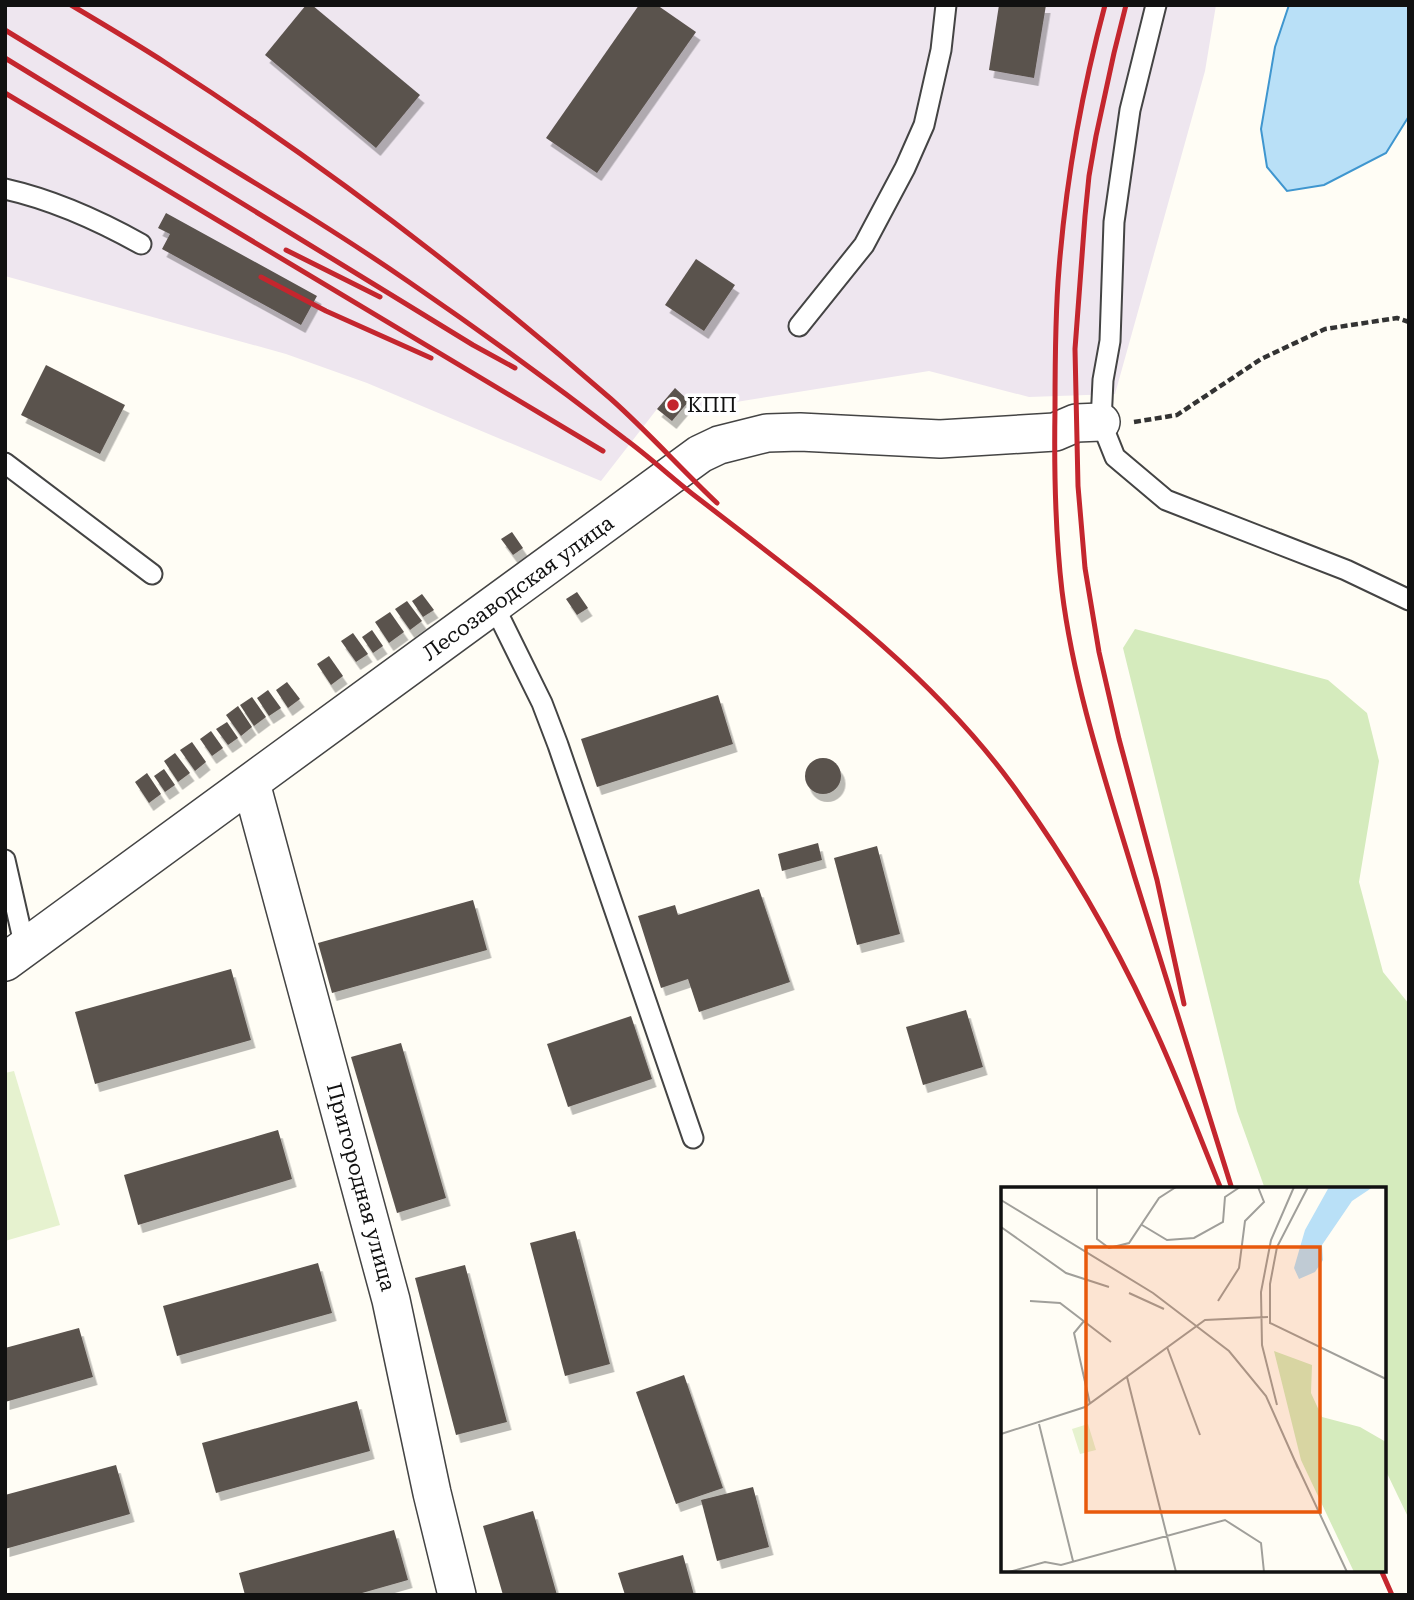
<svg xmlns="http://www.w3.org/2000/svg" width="1414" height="1600" font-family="'Roboto Serif',serif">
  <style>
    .industrial { fill: #eee6ef }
    .green { fill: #d5ebbd }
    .pitch { fill: #e6f2cf }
    .water { fill: #b9e0f7; stroke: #3f96cf; stroke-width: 2 }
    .building { fill: #5a524d; filter: url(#shadow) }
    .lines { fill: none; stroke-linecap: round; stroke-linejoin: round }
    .lane-casing { stroke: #444; stroke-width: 23 }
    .street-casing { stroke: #444; stroke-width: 40 }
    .path { stroke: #333; stroke-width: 4.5; stroke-dasharray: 7 3.5; stroke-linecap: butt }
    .lane { stroke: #fff; stroke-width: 19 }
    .street { stroke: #fff; stroke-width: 37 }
    .rail { stroke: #c4262e; stroke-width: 5 }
    .poi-dot { fill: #c4262e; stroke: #fff; stroke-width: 2.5 }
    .labels { text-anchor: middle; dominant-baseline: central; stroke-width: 7; stroke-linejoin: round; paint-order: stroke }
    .poi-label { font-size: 21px; fill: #111; stroke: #fff; text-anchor: start }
    .street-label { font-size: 21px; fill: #111; stroke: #fff }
    .inset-road { fill: none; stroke: #a09f9a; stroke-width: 2 }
    .view { fill: #e8590c; fill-opacity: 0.15; stroke: #e8590c; stroke-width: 3.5 }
    .inset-edge { fill: none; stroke: #111; stroke-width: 3.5 }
  </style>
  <defs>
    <filter id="shadow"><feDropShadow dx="4.5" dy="8" stdDeviation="0" flood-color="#0004"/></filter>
  </defs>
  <rect width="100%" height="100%" fill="#fffdf5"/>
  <path class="industrial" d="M5,5H1216L1205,71L1115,394L1029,397L929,371L699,408L689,401L672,421L657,409L601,481L367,383L286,354L5,276Z"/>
  <path class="green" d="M1135,629L1328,680L1367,713L1379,761L1359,882L1383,972L1409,1004V1519L1384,1467V1189H1265L1237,1111L1123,648Z"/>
  <path class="pitch" d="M14,1071L60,1225L5,1241V1073Z"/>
  <path class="water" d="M1289,5H1409V116L1386,153L1324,185L1287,191L1267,167L1261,129L1275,47Z"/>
  <g class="building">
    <path d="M306,5H312L420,95L376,148L265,55Z"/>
    <path d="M639,5H657L696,32L597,173L546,138Z"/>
    <path d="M999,5H1046L1034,78L989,70Z"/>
    <path d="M166,213L317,296L301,325L162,249L170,234L158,228Z"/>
    <path d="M696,259L735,285L704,331L665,305Z"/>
    <path d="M46,365L125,405L100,454L21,415Z"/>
    <path d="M675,388L689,401L672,421L657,409Z"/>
    <path d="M512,532L523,548L513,555L501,539Z"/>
    <path d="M577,592L588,608L577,615L566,599Z"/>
    <path d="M422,594L434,610L423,617L412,601Z"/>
    <path d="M407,601L422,621L410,630L395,609Z"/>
    <path d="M390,612L404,632L389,643L375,622Z"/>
    <path d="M372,630L383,646L373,653L362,637Z"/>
    <path d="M353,633L368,654L356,662L341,641Z"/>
    <path d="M329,656L343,676L331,685L317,664Z"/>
    <path d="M287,682L300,699L288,708L276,690Z"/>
    <path d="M268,690L281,708L269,716L257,698Z"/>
    <path d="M718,695L733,744L597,787L581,739Z"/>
    <path d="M252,697L266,717L254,726L240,705Z"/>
    <path d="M238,706L252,727L241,736L226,715Z"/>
    <path d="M227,722L238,738L228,745L216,729Z"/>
    <path d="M211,731L223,748L212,756L200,739Z"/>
    <path d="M192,742L206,762L195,771L180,750Z"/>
    <path d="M175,753L190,773L178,782L164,761Z"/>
    <circle cx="823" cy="776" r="18"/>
    <path d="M164,769L175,785L165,792L154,776Z"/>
    <path d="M147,773L161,794L149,803L135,782Z"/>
    <path d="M818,843L822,860L782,871L778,854Z"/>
    <path d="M877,846L900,934L857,945L834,858Z"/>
    <path d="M759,889L790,982L699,1012L688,979L661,988L638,916L675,905L678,915Z"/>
    <path d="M473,900L487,950L332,993L318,943Z"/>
    <path d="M231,969L251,1040L95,1084L75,1012Z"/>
    <path d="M966,1010L983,1067L923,1085L906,1027Z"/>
    <path d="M631,1016L652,1079L568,1107L547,1044Z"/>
    <path d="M401,1043L446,1198L397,1213L351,1057Z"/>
    <path d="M278,1130L292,1179L138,1225L124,1175Z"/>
    <path d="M575,1231L610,1364L565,1376L530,1243Z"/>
    <path d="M318,1263L332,1313L177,1356L163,1306Z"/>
    <path d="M465,1265L507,1422L456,1435L415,1278Z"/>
    <path d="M79,1328L93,1377L5,1402V1348Z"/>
    <path d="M684,1375L723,1488L676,1504L636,1392Z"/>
    <path d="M357,1401L370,1451L216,1493L202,1443Z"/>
    <path d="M116,1465L130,1514L5,1549V1495Z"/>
    <path d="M753,1487L769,1547L717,1561L701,1500Z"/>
    <path d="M533,1511L557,1595H503L483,1526Z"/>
    <path d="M394,1530L408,1580L355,1595H245L239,1573Z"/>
    <path d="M683,1555L694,1595H625L618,1573Z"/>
  </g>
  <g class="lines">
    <defs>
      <g id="lane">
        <path d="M1156,5L1130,110L1114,222L1110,341L1103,380L1101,422L1115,457L1166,500L1346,570L1409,600"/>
        <path d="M5,189C54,200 98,220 141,244"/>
        <path d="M799,326L864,245L905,168L924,125L941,50L946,5"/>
        <path d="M5,463L152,574"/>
        <path d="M494,606L542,703L558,745L693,1138"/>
        <path d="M5,860L25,948"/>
      </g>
      <g id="street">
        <path d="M251,783L391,1300L432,1493L457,1595"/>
        <path d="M5,962L700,454L719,445L767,433L800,432L940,439L1055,432L1076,423L1101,422"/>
      </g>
    </defs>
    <use href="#lane" class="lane-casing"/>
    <use href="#street" class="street-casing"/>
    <path class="path" d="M1134,422L1177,415L1261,359L1325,329L1397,318L1409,322"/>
    <use href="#lane" class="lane"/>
    <use href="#street" class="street"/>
    <g class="rail">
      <path d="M71,5C103,24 135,43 166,63C322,163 471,277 611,399C648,432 681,469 717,503"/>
      <path d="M1105,5C1082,91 1066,180 1059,269C1055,315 1055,362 1055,409C1054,470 1055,531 1062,591C1074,688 1106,782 1134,875C1167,979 1199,1084 1232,1189"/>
      <path d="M1126,5L1114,53L1096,136L1089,176L1085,216L1075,349L1078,486L1085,568L1099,652L1119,739L1157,880L1184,1004"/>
      <path d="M5,30C77,74 148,117 219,161C283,200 347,239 409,282C482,332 555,385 625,439C651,458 674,480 699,499C810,585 927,669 1011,783C1066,858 1112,937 1151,1021C1177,1076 1198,1133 1221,1189"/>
      <path d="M5,58L473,345L515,368"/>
      <path d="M5,93L603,451"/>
      <path d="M286,250L380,297"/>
      <path d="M261,277L326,311L431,358"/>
      <path d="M1381,1570L1392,1595"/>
    </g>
  </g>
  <circle class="poi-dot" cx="673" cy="405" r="7"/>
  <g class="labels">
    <g class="poi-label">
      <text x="687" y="405">КПП</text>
    </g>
    <g class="street-label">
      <text transform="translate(518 588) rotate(-36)">Лесозаводская улица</text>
      <text transform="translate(361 1187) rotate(75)">Пригородная улица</text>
    </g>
  </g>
  <g transform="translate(1001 1187)">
    <rect width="385" height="385" fill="#fffdf5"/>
    <path d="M273,164L311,178L310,206L321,230L359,240L385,255V385H353L300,273Z" fill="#d5ebbd"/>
    <path d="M87,237L95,263L79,267L71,242Z" fill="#e6f2cf"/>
    <path d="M328,0H372L351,14L321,58L322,73L314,85L298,92L293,81L304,43Z" fill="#b9e0f7"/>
    <path class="inset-road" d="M96,0V52L108,61L128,56L158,11L175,0M307,0L276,60L269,97V136L385,192M0,13L152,106L228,164L265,209L297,281M141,38L166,53L193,51L222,35L224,10L239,0M0,40L65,86L108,100M128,106L163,122M29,114L59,116L110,155M217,114L238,81L244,34L263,15L257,0M83,134L73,146L89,217M166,160L199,248M126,190L175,385M276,218L261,158L260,105L270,53L293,0M38,237L72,374M0,247L84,220L204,133L267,130M294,274L346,385M8,385L44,375L60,378L224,333L260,356L263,385"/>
    <path class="view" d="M85,60H319V325H85Z"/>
    <rect width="385" height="385" class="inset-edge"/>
  </g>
  <rect width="1414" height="1600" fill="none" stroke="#111111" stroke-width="14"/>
</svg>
